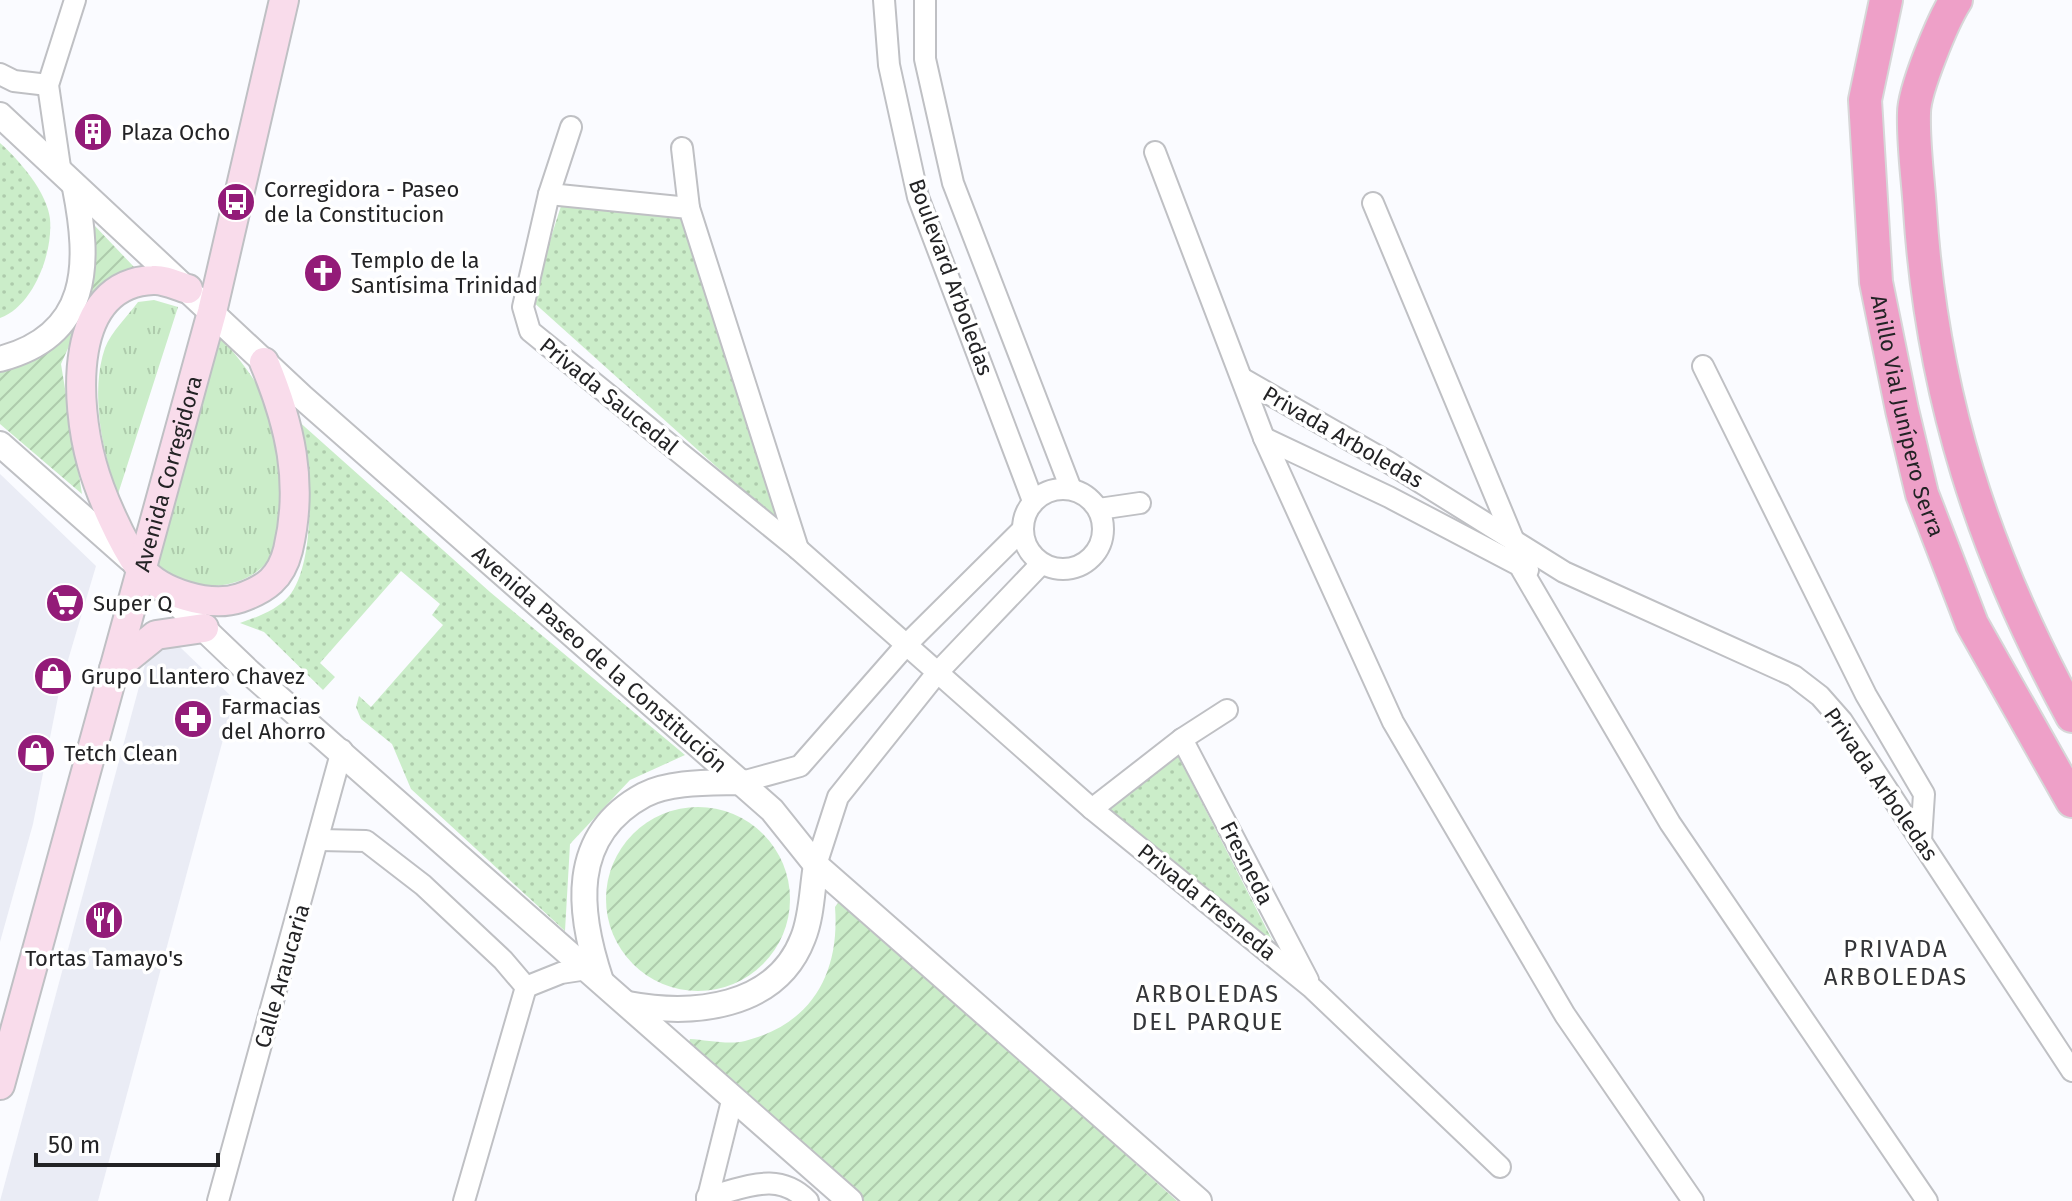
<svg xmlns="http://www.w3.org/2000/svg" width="2072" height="1201" font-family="'Fira Sans',sans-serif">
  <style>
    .built { fill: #eaecf5 }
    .grass { fill: url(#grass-tufts) }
    .park { fill: url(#park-dots) }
    .garden { fill: url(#garden-furrows) }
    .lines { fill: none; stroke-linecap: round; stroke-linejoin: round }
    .minor-casing { stroke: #bfc0c4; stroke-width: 24 }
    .tertiary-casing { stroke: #bfc0c4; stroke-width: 28 }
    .secondary-casing { stroke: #bfc0c4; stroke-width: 32 }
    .trunk-casing { stroke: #d7d7d8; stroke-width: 36 }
    .minor { stroke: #fff; stroke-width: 20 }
    .tertiary { stroke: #fff; stroke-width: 24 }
    .secondary { stroke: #f9dceb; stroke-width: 28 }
    .trunk { stroke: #eea0c8; stroke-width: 32 }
    .labels { text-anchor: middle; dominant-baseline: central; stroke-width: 7; stroke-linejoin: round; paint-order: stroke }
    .poi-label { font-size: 22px; fill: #232325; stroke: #fff; text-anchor: start }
    .street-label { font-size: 22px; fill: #232325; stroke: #fff }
    .neighbourhood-label { font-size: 24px; letter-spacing: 2px; fill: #353639; stroke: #fff }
  </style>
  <defs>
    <pattern id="grass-tufts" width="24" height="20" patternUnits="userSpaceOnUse" patternTransform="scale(2)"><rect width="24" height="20" fill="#cbedc9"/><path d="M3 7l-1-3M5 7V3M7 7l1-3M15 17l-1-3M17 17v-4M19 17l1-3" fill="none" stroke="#aecbac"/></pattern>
    <pattern id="park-dots" width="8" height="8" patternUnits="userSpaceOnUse" patternTransform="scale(2)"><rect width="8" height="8" fill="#cbedc9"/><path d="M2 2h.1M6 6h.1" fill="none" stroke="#aecbac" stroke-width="1.8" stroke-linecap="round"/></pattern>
    <pattern id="garden-furrows" width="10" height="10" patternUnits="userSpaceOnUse" patternTransform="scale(2)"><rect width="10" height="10" fill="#cbedc9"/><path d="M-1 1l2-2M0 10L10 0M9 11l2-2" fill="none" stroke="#aecbac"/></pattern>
  </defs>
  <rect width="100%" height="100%" fill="#fafbff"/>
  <g class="built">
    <path d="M0,474L96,566L60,687L33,824L0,942Z"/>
    <path d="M156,624L234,699L98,1201H0Z"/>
  </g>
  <g class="grass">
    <path d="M154,300L178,307L118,494C102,453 90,391 105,348C111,332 128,316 138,302Z"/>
    <path d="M219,336C235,353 256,379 265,400C278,429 291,530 272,556C258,576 238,584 215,586C190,589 174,583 155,565Z"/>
  </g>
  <g class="park">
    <path d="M0,143C19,160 47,192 50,219C53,254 33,306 0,318Z"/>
    <path d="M561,206L683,217L790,533L531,300Z"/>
    <path d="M296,419L490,592L685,755L630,780L570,844L565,931L411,789L392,744L361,719L356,707L359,696L371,707L443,625L432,615L440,604L401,571L320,663L335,677L323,690L264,632L240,623C257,617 277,610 289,596C317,563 313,457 296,419Z"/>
    <path d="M1178,756L1282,959L1109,810Z"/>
  </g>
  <g class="garden">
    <path d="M94,225L135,268L94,290L61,364L82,494L0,424V366L49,345L90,278Z"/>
    <circle cx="698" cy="899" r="92"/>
    <path d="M841,899L1177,1201H861L687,1049L690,1039C706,1040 729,1045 745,1041C812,1024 840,973 835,907Z"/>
  </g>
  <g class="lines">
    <defs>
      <g id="minor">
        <path d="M884,0L889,65L918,197L1033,501"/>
        <path d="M925,0V59L953,183L1071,489"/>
        <path d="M0,74L14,81L48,85"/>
        <path d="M571,127L549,194L523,307L530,331L798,549L1092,809L1312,988L1500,1167"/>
        <path d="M682,148L689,208"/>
        <path d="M1155,152L1264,438L1393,722L1565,1015L1693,1201"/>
        <path d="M61,174L48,85L75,0"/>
        <path d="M549,194L689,208L798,549"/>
        <path d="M1373,203L1514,541L1522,570L1670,823L1927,1201"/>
        <path d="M1703,366L1866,695L1924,794L1921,840"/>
        <path d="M1243,379L1388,462L1564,572L1794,676L1820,696L1842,721L2072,1071"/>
        <path d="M1264,438L1389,497L1528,570"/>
        <circle cx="1063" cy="529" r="40"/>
        <path d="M1099,509L1140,503"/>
        <path d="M1182,739L1308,980"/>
        <path d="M742,782L800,766L907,644L1022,530"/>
        <path d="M1092,809L1182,739L1227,710"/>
        <path d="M320,840L366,841L423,885L503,960L526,987L464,1201"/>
        <path d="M816,865L838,797L937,673L1041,564"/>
        <path d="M526,987L561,973L587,969"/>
        <path d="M707,1197C746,1188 777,1170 808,1201"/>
        <path d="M218,1201L342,750"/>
        <path d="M707,1201L733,1097"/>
      </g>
      <g id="tertiary">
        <path id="s1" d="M0,115L302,397L772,810L816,865L1199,1201"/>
        <path d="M0,359C91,335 90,264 75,188"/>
        <path d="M0,444L130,559"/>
        <path d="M160,587L249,672L850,1201"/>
        <path d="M601,981C578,913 568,836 644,795C671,781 712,783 742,782"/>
        <path d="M628,1004C692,1016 776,1009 803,938C812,916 812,888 816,865"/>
      </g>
      <g id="secondary">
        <path d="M188,289C177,286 164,279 153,280C67,283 75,404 92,464C100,494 122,543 140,568C160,593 210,608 240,598C266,589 281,578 288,550C304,483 290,424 264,362"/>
        <path d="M114,669L156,635L204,628"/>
        <path id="s2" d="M0,1085L212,312L284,0"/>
      </g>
      <g id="trunk">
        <path id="s3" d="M1886,0L1865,100L1876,282L1902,410L1922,494L1972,624L2072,801"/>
        <path d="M1956,0C1943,20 1914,90 1914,113C1913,145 1918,178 1920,210C1932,395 1983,553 2072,716"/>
      </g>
    </defs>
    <use href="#minor" class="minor-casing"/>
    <use href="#tertiary" class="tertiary-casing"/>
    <use href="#secondary" class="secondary-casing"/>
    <use href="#trunk" class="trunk-casing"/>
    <use href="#minor" class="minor"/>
    <use href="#tertiary" class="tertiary"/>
    <use href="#secondary" class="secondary"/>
    <use href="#trunk" class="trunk"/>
  </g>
  <defs>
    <symbol id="building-disc" viewBox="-11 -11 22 22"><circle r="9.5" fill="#931b78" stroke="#fff"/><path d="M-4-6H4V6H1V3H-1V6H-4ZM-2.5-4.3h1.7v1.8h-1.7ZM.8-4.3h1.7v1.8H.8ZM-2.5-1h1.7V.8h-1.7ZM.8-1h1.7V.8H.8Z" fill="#fff"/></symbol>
    <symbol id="bus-disc" viewBox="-11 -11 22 22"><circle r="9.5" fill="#931b78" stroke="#fff"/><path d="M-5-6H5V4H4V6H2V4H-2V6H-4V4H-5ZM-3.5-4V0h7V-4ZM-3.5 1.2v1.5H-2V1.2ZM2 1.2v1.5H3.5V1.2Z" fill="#fff"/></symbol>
    <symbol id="church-disc" viewBox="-11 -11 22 22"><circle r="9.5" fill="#931b78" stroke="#fff"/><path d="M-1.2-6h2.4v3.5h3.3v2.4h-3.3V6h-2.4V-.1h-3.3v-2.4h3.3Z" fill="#fff"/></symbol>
    <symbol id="supermarket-disc" viewBox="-11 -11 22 22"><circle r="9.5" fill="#931b78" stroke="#fff"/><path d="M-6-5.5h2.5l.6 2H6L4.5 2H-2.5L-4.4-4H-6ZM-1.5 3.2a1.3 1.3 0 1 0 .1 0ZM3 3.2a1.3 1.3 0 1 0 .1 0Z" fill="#fff"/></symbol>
    <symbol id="shop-disc" viewBox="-11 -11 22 22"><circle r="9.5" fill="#931b78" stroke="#fff"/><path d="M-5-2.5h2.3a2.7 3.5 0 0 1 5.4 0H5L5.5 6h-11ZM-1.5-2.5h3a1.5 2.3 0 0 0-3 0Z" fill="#fff"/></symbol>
    <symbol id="pharmacy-disc" viewBox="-11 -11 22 22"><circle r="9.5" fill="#931b78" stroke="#fff"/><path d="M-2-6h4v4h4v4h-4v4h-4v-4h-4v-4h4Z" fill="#fff"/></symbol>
    <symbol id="restaurant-disc" viewBox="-11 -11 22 22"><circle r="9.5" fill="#931b78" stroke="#fff"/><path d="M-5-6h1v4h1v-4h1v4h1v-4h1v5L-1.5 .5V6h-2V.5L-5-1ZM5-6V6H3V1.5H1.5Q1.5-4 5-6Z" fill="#fff"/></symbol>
  </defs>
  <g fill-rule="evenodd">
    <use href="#building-disc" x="71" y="110" width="44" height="44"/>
    <use href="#bus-disc" x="214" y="180" width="44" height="44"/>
    <use href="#church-disc" x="301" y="251" width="44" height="44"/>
    <use href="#supermarket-disc" x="43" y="581" width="44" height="44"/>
    <use href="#shop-disc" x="31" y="654" width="44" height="44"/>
    <use href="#pharmacy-disc" x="171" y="697" width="44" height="44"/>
    <use href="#shop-disc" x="14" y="731" width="44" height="44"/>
    <use href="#restaurant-disc" x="82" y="898" width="44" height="44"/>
  </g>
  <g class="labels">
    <g class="poi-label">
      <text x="121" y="132">Plaza Ocho</text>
      <text x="264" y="189">Corregidora - Paseo<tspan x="264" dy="25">de la Constitucion</tspan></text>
      <text x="351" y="260">Templo de la<tspan x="351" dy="25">Santísima Trinidad</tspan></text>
      <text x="93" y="603">Super Q</text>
      <text x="81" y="676">Grupo Llantero Chavez</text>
      <text x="221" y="706">Farmacias<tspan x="221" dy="25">del Ahorro</tspan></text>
      <text x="64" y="753">Tetch Clean</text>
      <text x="104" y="958" text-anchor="middle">Tortas Tamayo's</text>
    </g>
    <g class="street-label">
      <text transform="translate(951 277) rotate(70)">Boulevard Arboledas</text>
      <text transform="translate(609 396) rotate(39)">Privada Saucedal</text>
      <text stroke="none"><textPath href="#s3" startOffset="422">Anillo Vial Junípero Serra</textPath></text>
      <text transform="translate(1343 437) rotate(30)">Privada Arboledas</text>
      <text stroke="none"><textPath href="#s2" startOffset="634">Avenida Corregidora</textPath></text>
      <text stroke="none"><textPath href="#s1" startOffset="810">Avenida Paseo de la Constitución</textPath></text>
      <text transform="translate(1881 784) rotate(55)">Privada Arboledas</text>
      <text transform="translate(1247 863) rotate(63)">Fresneda</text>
      <text transform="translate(1207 902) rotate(39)">Privada Fresneda</text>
      <text transform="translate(282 976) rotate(-74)">Calle Araucaria</text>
    </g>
    <g class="neighbourhood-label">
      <text x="1896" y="949">PRIVADA<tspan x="1896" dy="28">ARBOLEDAS</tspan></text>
      <text x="1208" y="994">ARBOLEDAS<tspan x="1208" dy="28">DEL PARQUE</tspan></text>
    </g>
  </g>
  <path d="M36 1153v12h182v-12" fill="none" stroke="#232325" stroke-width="4"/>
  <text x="48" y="1153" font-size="24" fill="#232325" stroke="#ffffff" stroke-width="6" paint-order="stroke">50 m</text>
</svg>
